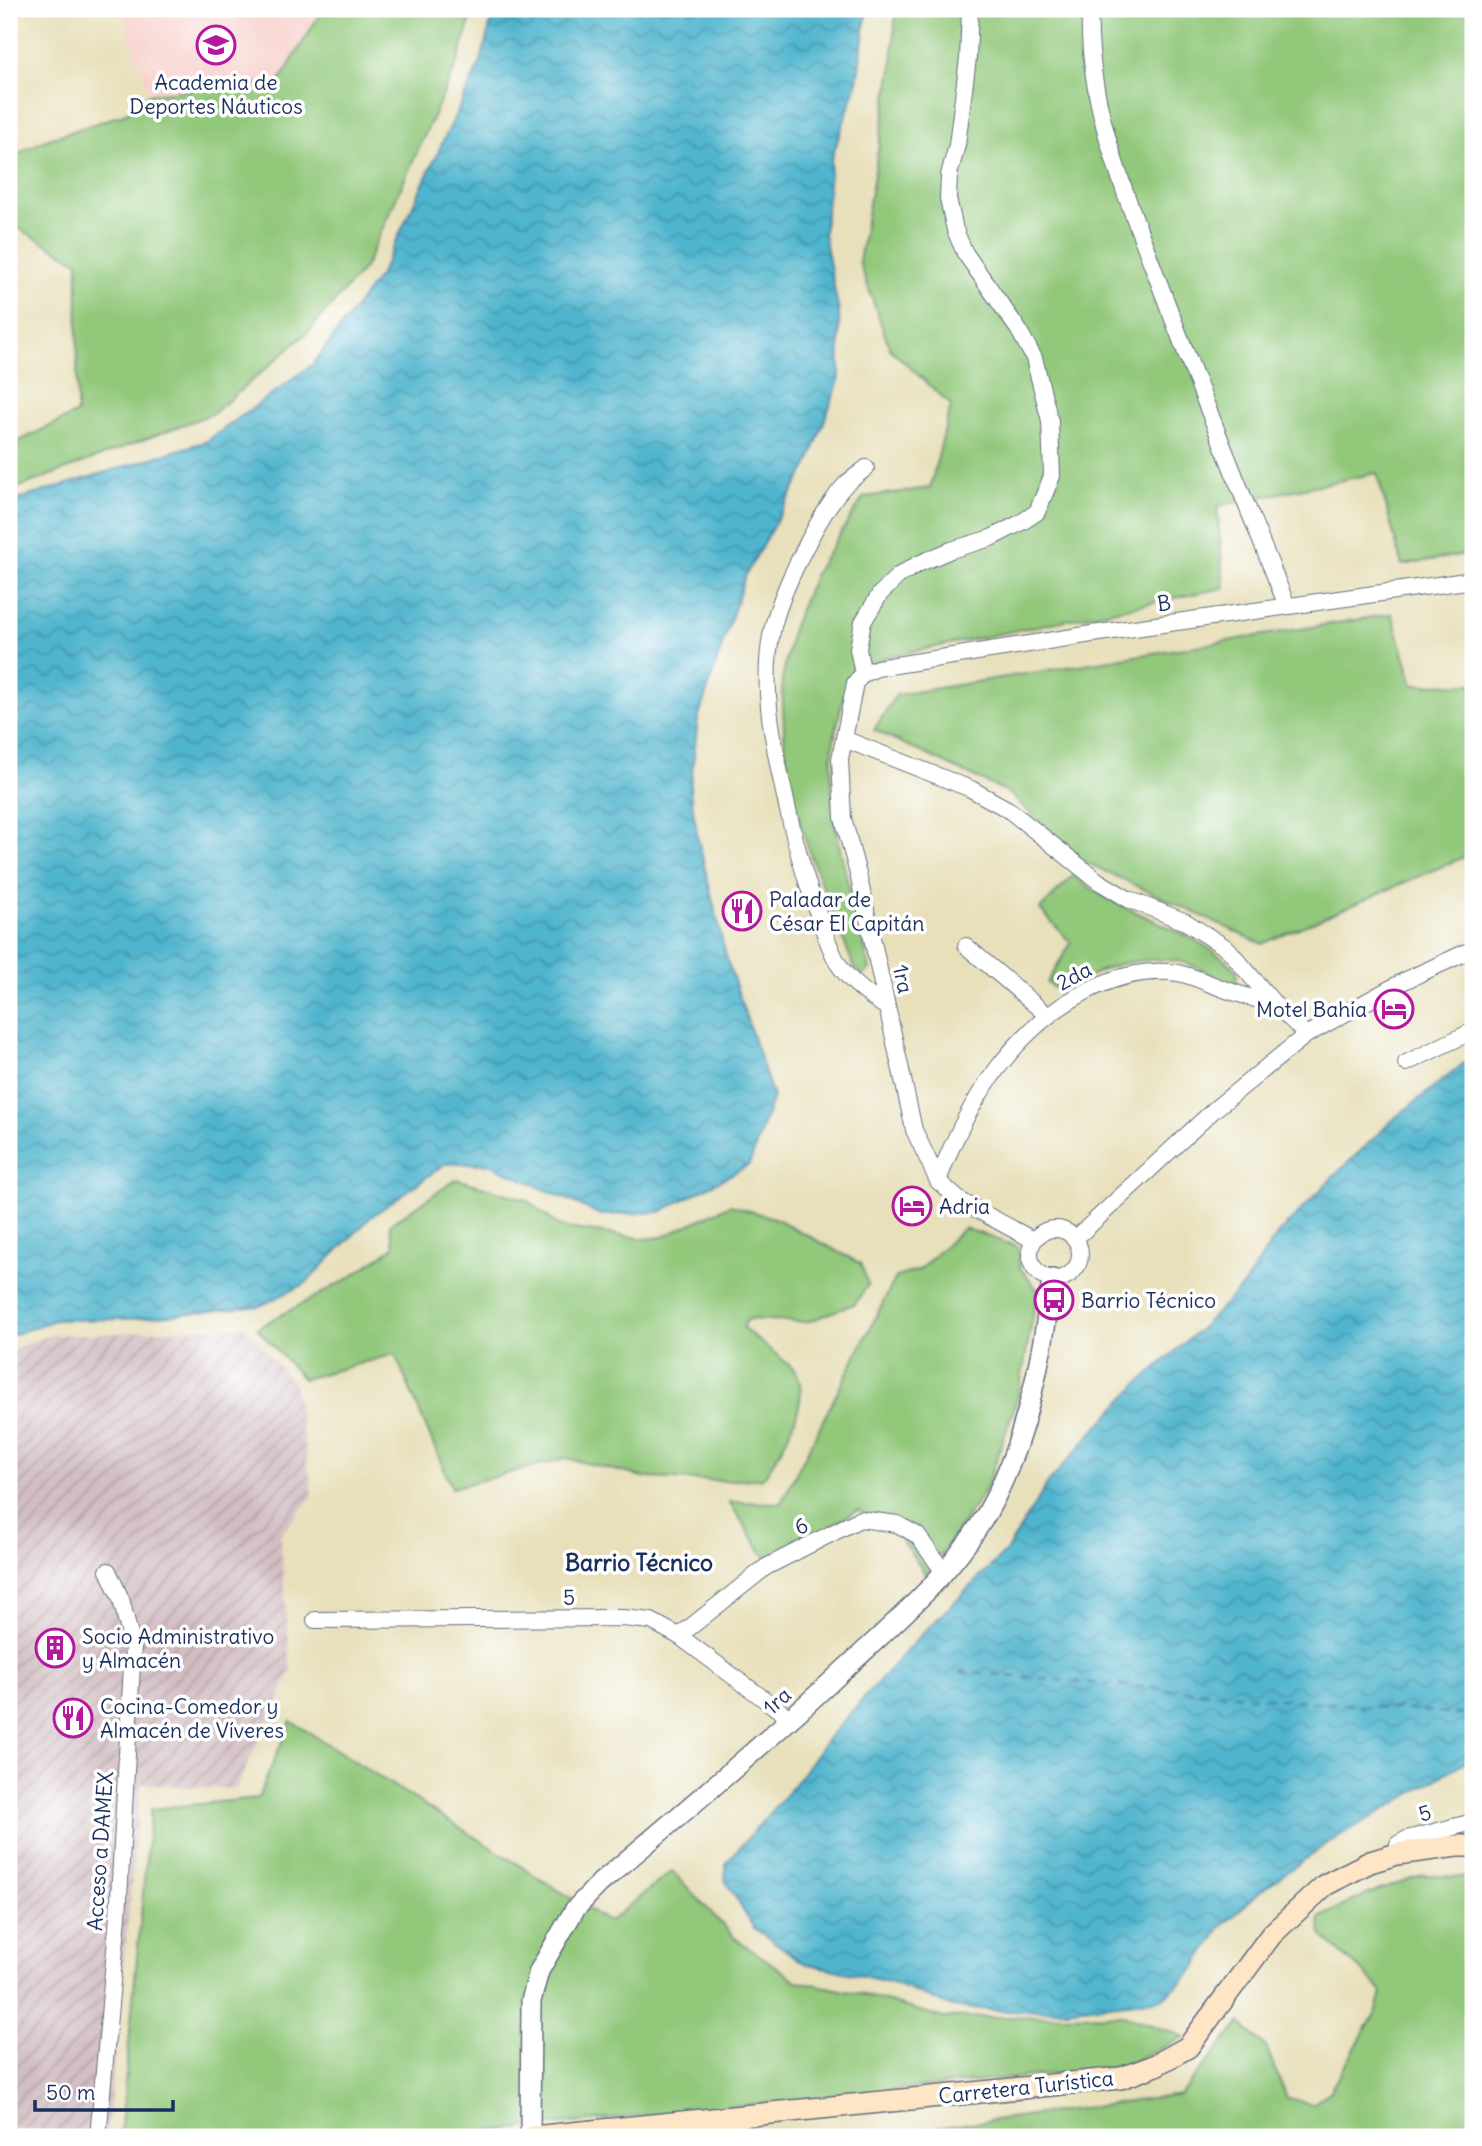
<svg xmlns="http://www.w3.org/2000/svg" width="1482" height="2146" font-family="Delius,sans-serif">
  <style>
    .built { fill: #f7d0cb }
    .industrial { fill: url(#industrial-furrows) }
    .grass { fill: #92c87a; stroke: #567c6c; stroke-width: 2 }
    .water { fill: url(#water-waves); stroke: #357296; stroke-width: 2 }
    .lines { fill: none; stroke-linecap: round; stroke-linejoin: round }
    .ferry { stroke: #2d5e85; stroke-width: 2; stroke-dasharray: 9 7; stroke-linecap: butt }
    .minor-casing { stroke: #636d7f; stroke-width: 18 }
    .tertiary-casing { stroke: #636d7f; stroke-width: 22 }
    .secondary-casing { stroke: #636d7f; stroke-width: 24 }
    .minor { stroke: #fff; stroke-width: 16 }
    .tertiary { stroke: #fff; stroke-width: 19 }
    .secondary { stroke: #fee5c5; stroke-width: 21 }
    .labels { text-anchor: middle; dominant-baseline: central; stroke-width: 7; stroke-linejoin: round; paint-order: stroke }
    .poi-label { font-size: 21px; fill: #1b2f5e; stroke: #fff; text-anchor: start }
    .street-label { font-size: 21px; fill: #1b2f5e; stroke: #fff }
    .neighbourhood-label { font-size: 23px; font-weight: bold; fill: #1b2f5e; stroke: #fff }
  </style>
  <defs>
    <pattern id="industrial-furrows" width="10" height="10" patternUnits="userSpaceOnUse" patternTransform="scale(1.75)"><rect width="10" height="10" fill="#d2bec2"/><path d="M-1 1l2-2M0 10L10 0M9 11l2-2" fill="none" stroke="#aa9ba1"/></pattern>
    <pattern id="water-waves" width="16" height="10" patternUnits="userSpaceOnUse" patternTransform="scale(1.75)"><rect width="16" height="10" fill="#4fb5ce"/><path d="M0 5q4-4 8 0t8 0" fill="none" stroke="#4194aa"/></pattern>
  </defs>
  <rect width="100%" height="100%" fill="#fff"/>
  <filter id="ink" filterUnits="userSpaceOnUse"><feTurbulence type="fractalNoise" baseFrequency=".0143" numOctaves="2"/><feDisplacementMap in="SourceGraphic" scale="14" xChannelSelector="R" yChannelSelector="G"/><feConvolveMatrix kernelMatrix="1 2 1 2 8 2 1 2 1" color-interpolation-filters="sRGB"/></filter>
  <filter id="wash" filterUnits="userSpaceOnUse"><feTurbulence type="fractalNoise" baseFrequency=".00686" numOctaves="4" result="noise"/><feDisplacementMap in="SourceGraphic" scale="28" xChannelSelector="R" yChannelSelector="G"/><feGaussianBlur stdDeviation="1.57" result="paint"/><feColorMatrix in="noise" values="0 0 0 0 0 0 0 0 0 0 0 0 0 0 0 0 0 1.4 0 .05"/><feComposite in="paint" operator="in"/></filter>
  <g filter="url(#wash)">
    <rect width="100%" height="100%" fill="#e8e0bb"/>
    <path class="built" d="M121,9H319L279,82L149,94Z"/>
    <path class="industrial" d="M244,1326L294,1384L313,1495L280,1535L291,1672L236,1789L141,1784L107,2133L9,2128V1356L18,1347L51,1335L94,1334Z"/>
    <g class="grass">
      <path d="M323,9H473L459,59L365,267L308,332L214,413L9,491V446L77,413L78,262L9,223V158L43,141L127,113L149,94L279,82Z"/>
      <path d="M896,9H1473V553L1402,565L1377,473L1217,506L1224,588L886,657L848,678C843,701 836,724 833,747C824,813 854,904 870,969L863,976L855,969L813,863L797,813L785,753L782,680L792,629L815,573L864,497L930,488L951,405L890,349L859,262L892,69Z"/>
      <path d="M1392,614L1413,685L1473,684V853L1262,944L1081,860L1009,793L874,730L896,695Z"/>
      <path d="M1073,876C1083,883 1094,891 1105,897C1151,922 1196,933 1237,970V979L1233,984C1217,980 1204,969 1189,964C1162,956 1123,960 1098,972C1084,978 1075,988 1060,992L1047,983L1071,943L1040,909Z"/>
      <path d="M457,1179L527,1200L555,1223L566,1228L647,1239L663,1237L730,1205L777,1219L861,1264L868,1285L854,1304L807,1322L748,1319L743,1327C758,1342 778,1354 793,1369C817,1395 779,1455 763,1478L726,1481L646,1478L566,1458L452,1488L395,1354L303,1379L257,1328L348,1279L394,1247L390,1224Z"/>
      <path d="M964,1228L1018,1247L1020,1268L1038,1290L1018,1396L986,1489L926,1575L899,1536L858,1510L769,1563L729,1502L781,1503L896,1277L919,1270Z"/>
      <path d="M291,1721L609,1922L672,1871L736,1939L797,1981L861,1994L944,2018L1123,2015L1185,2037L1121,2067L493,2131L314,2137H120L151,1809L258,1798Z"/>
      <path d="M1424,1875L1473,1878V2137H868L1180,2095L1240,2023L1266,2047L1287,2098L1313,2104L1330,2091L1377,2010L1382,1993L1372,1980L1321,1935L1319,1918L1365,1895Z"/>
    </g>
    <g class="water">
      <path d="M494,9H867L857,83L831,160L824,234L839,313L840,378L809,463L745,576L698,719L690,790L698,839L726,956L773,1097L749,1165L660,1212L601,1215L489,1164H445L371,1217L305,1284L260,1306L131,1319L55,1320L9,1336V502L207,441L313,364L381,273L481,61Z"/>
      <path d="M1473,1056V1757L1328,1843L1263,1889L1222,1926L1191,1973L1162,1999L1065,2010L1007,2011L953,2007L889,1982L804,1963L753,1927L725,1880L726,1863L795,1784L824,1743L863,1699L920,1636L1007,1550L1048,1483L1090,1435L1138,1384L1198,1331L1241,1288L1277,1235L1331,1179L1396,1117Z"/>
    </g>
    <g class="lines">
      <path class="ferry" d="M960,1672L1473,1715"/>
    </g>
  </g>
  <g filter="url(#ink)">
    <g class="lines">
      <defs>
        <g id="minor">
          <path d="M1090,9C1086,104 1125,192 1158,280C1199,389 1244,498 1287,606"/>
          <path d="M866,468C859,474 851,479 845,485C819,513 780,593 772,631C761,684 772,736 783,788C792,830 802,871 817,911C823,928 829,949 839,965C850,982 869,996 886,1007"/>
          <path d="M863,674L858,649L863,622L880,594L898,576L918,564L951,550L991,538L1022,522L1037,512L1052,476L1050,421L1034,358L1018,329L965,253L955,230L948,198L949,175L957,145L968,58L970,9"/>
          <path d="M844,739L971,789L1009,810L1098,881L1128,899L1186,922L1228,949L1277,1007"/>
          <path d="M966,946L1047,1015"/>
          <path d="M1406,1063L1473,1031"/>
          <path d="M938,1181C967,1101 1016,1024 1095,987C1122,975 1149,969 1178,973C1193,976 1209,984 1224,989C1240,995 1259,999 1274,1006C1286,1012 1297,1026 1306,1035"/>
          <circle cx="1055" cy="1254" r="25"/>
          <path d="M1076,1238L1215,1109L1306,1035L1404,981L1473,949"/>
          <path d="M1033,1240L959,1200L938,1181L914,1130L859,878L843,818L840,759L855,683L863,674L877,668L1092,634L1473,580"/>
          <path d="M315,1620L623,1618L651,1621L679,1636L791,1719"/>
          <path d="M679,1636L766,1567L860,1519L897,1524L917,1535L944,1572"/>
          <path d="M1397,1854L1398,1844L1407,1839L1473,1822"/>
          <path d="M98,2137L118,1916L133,1647L121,1599L108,1571"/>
        </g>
        <path id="tertiary" d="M530,2137L531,2001L539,1971L575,1909L600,1883C684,1812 768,1741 848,1666C899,1619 952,1573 987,1513C1025,1446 1043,1355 1052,1279"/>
        <path id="secondary" d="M532,2137L1121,2078L1154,2066L1188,2047L1272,1934L1325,1885L1370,1862L1397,1854L1457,1846H1473"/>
      </defs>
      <use href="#minor" class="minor-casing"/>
      <use href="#tertiary" class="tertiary-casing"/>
      <use href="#secondary" class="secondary-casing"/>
      <use href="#minor" class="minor"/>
      <use href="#tertiary" class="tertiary"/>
      <use href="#secondary" class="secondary"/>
    </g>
  </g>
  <defs>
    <symbol id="school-ring" viewBox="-11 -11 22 22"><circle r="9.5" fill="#fff" stroke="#b5179e" stroke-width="1.5"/><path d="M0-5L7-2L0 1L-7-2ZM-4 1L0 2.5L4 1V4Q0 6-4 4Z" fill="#b5179e"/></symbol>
    <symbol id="restaurant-ring" viewBox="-11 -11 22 22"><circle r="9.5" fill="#fff" stroke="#b5179e" stroke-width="1.5"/><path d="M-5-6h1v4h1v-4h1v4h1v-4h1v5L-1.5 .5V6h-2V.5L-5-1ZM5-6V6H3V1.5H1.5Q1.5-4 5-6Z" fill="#b5179e"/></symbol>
    <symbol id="hotel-ring" viewBox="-11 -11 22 22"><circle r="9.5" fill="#fff" stroke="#b5179e" stroke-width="1.5"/><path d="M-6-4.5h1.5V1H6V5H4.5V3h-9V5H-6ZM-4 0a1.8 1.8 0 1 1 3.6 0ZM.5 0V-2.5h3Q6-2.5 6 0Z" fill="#b5179e"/></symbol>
    <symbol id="bus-ring" viewBox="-11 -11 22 22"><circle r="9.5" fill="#fff" stroke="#b5179e" stroke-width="1.5"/><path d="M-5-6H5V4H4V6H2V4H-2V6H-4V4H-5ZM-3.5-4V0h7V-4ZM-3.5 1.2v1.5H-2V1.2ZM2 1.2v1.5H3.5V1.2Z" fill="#b5179e"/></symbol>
    <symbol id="building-ring" viewBox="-11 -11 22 22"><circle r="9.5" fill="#fff" stroke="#b5179e" stroke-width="1.5"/><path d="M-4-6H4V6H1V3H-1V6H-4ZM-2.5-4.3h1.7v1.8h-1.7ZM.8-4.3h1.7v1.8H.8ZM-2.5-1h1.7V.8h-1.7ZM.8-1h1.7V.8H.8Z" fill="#b5179e"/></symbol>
  </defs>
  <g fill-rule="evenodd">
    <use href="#school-ring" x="194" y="23" width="44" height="44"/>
    <use href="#restaurant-ring" x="720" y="889" width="44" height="44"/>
    <use href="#hotel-ring" x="1372" y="987" width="44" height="44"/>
    <use href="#hotel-ring" x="890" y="1184" width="44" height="44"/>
    <use href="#bus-ring" x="1032" y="1278" width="44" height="44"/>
    <use href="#building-ring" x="33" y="1626" width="44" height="44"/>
    <use href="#restaurant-ring" x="51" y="1696" width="44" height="44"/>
  </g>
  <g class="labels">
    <g class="poi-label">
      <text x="216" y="82" text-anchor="middle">Academia de<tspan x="216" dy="24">Deportes Náuticos</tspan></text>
      <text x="769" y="899">Paladar de<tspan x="769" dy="24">César El Capitán</tspan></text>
      <text x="1367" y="1009" text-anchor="end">Motel Bahía</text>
      <text x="939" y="1206">Adria</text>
      <text x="1081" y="1300">Barrio Técnico</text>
      <text x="82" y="1636">Socio Administrativo<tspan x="82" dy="24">y Almacén</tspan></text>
      <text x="100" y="1706">Cocina-Comedor y<tspan x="100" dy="24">Almacén de Víveres</tspan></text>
    </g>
    <g class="street-label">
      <text transform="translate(1164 603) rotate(-8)">B</text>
      <text transform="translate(1074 976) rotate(-28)">2da</text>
      <text transform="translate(903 979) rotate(78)">1ra</text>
      <text transform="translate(801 1526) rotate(-27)">6</text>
      <text x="569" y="1597">5</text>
      <text transform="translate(777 1701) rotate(-42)">1ra</text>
      <text transform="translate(1425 1813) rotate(-15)">5</text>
      <text transform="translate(100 1851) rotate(-86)">Acceso a DAMEX</text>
      <text transform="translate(1026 2087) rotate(-6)">Carretera Turística</text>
    </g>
    <g class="neighbourhood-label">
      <text x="639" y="1562">Barrio Técnico</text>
    </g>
  </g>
  <rect width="1482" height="2146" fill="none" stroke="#fff" stroke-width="35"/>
  <path d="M35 2100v10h138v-10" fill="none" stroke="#1b2f5e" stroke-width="3.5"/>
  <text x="46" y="2100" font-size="21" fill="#1b2f5e" stroke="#ffffff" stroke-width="5" paint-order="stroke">50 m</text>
</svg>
